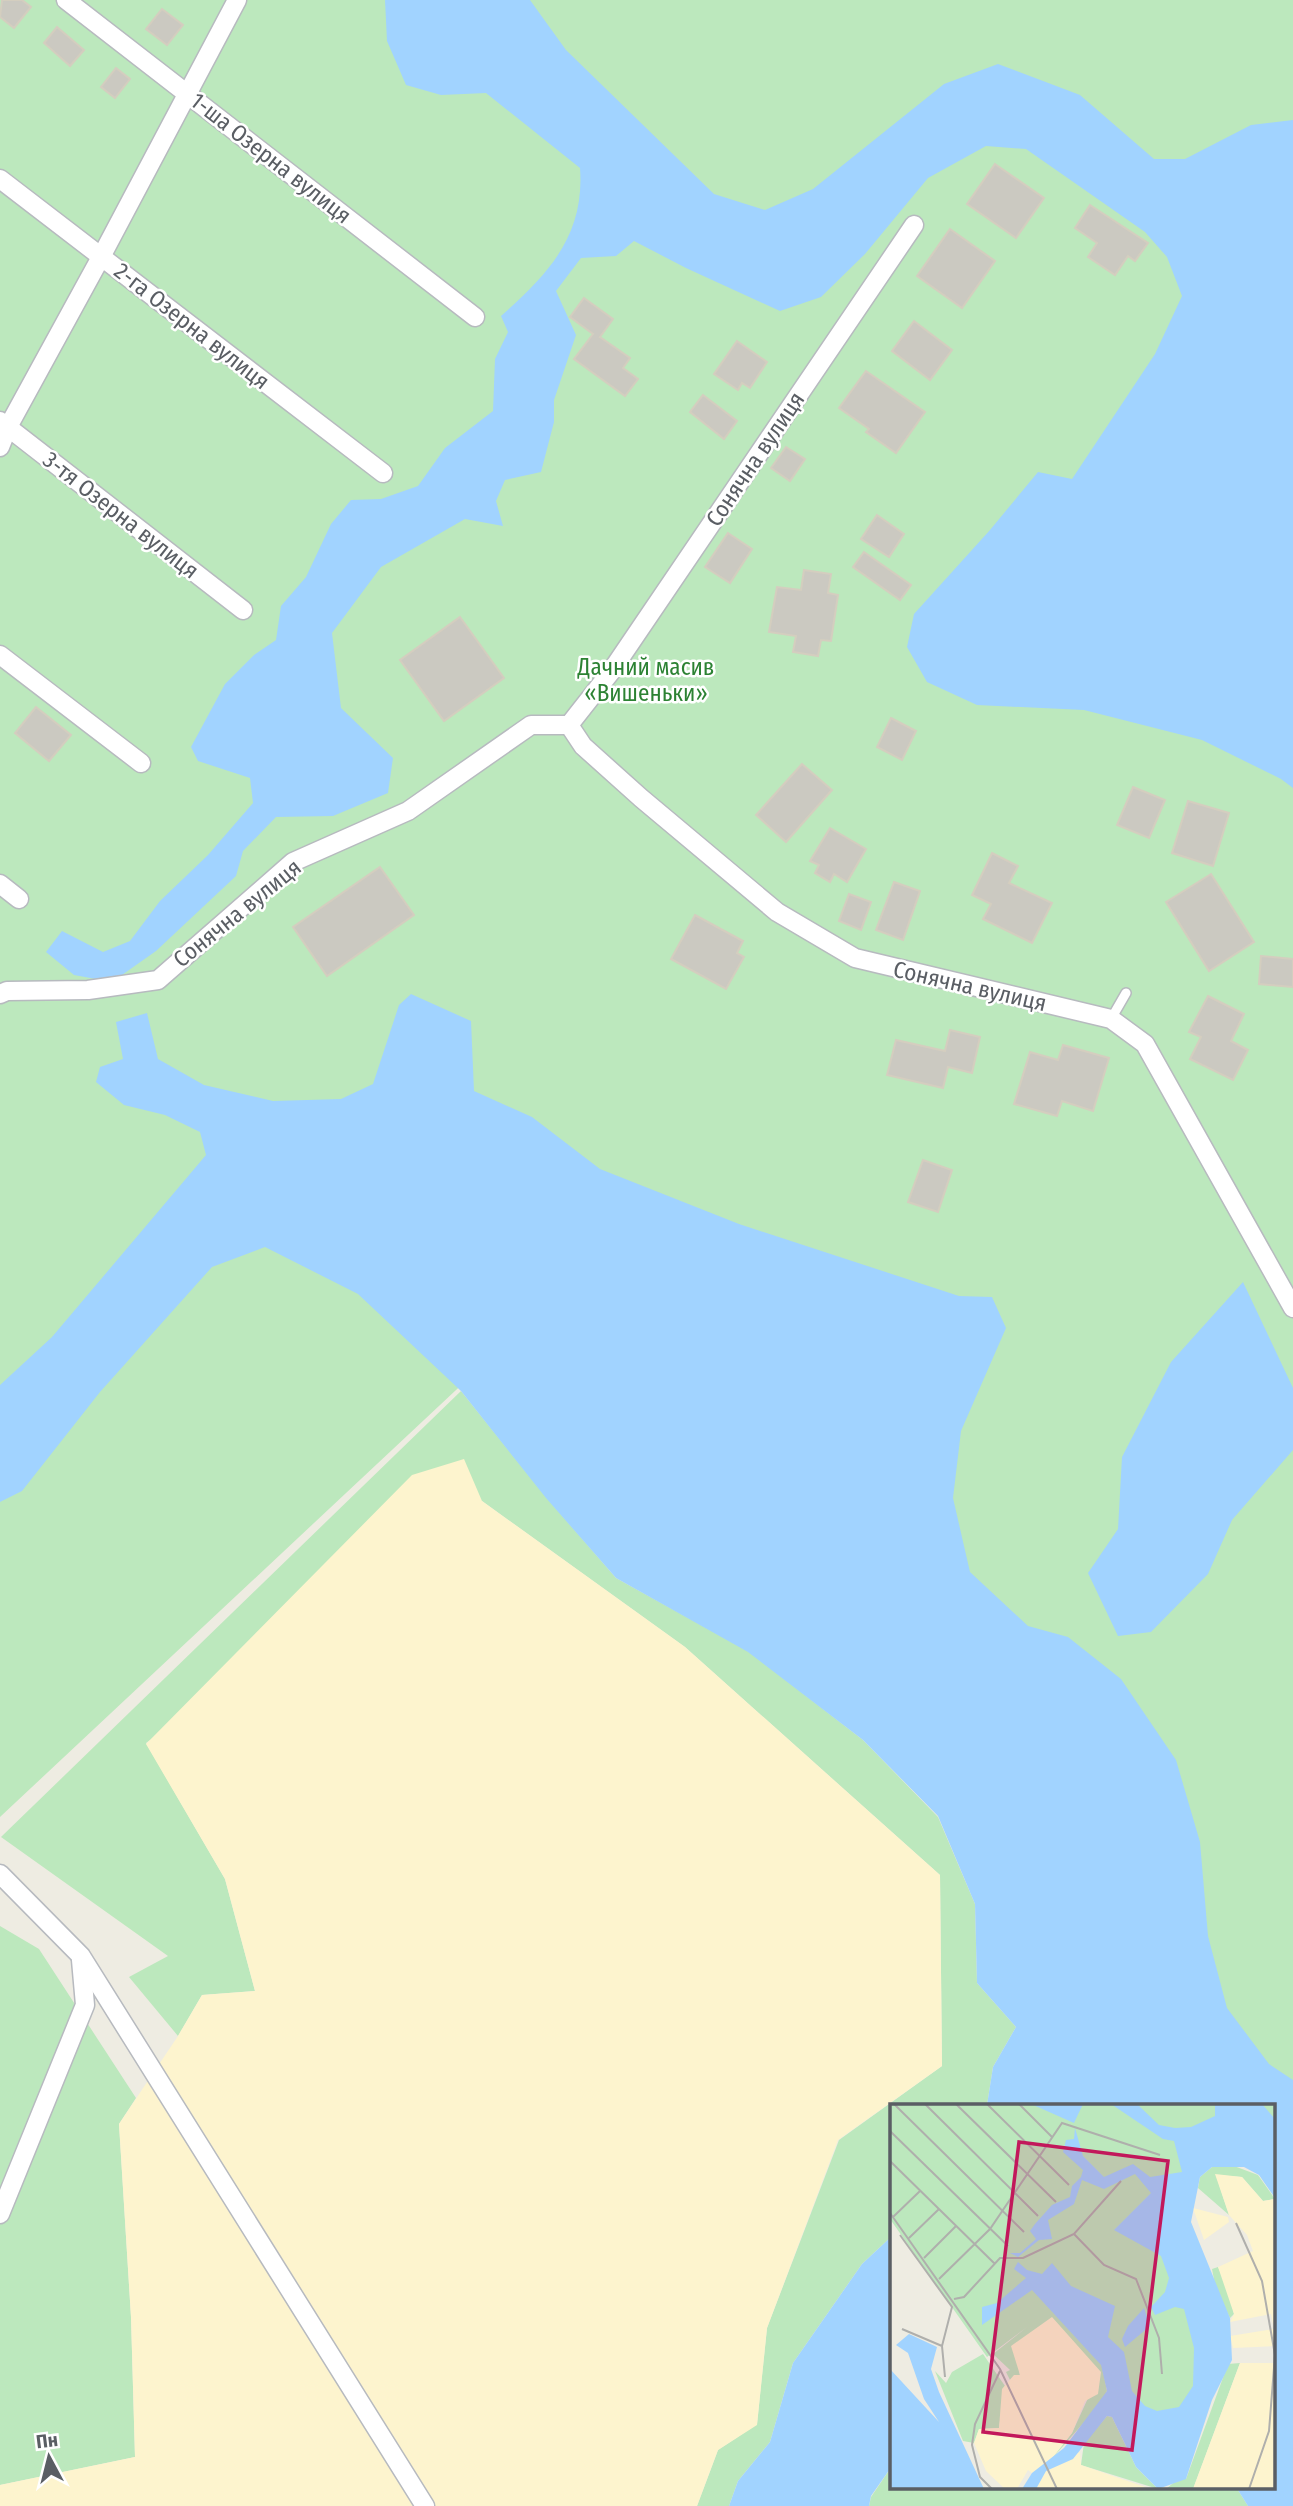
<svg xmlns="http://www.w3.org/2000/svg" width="1293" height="2506" font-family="'Fira Sans Condensed',sans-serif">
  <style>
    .green { fill: #bce8bd }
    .sand { fill: #fdf4ce }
    .water { fill: #a1d3ff }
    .building { fill: #cbc9c1; stroke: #d4cebf; stroke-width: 2 }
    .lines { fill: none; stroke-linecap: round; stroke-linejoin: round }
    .service-casing { stroke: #b7babf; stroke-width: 12 }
    .minor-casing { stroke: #b7babf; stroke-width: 21 }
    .service { stroke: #fff; stroke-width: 9 }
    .minor { stroke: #fff; stroke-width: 18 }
    .labels { text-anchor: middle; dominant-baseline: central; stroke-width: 5; stroke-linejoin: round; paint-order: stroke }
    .street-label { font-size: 23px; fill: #5a5e64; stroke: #fff }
    .park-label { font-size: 23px; fill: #2c8233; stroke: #fff }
    .inset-road { fill: none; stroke: #afafac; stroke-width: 2 }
    .view { fill: #c2185b; fill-opacity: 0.15; stroke: #c2185b; stroke-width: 3.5 }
    .inset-edge { fill: none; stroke: #5a5e64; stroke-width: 3.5 }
  </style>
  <rect width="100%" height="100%" fill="#eeece2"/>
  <g class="green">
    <path d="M0,0H1293V2158L1274,2105L487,1361L0,1817Z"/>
    <path d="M461,1391L546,1497L616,1578L748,1651L863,1740L938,1817L975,1904L977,1983L1016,2027L993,2067L987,2105H892V2236L862,2264L793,2363L770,2442L738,2481L729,2506H697L718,2450L757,2424L767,2328L839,2140L942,2066L940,1875L685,1647L482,1501L146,1743L225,1879L255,1991L202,1995L178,2036L129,1977L168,1956L1,1837Z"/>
    <path d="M0,1926L39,1949L136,2098L119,2124L131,2317L135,2457L0,2485Z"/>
    <path d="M892,2466V2487H1236L1248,2506H869L871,2497Z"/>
  </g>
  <path class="sand" d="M464,1459L482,1501L685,1647L940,1875L942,2066L838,2140L767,2328L757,2425L718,2450L697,2506H0V2485L135,2457L131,2317L119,2124L178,2036L202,1995L255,1991L225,1879L146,1744L412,1475Z"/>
  <g class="water">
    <path d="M385,0H530L566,50L714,194L765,210L813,189L944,84L998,64L1080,95L1154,159H1185L1251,125L1293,120V788L1281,779L1202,740L1084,710L977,705L927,682L907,647L914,614L990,530L1038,472L1072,479L1155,354L1182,296L1167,257L1145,232L1026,149L986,146L928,178L865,254L821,297L780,311L686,268L634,241L616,256L581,258L556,291L576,335L554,400V422L541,472L505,480L496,501L503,526L465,519L381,567L332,633L341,708L393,758L388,793L333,816L276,817L243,851L236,876L156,951L112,982L74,975L46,952L62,931L103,952L130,941L160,901L208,855L253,803L250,778L198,761L191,747L225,684L254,655L276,640L281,606L306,577L331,524L351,500L381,499L418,486L445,448L493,411L495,359L508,332L501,316C548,274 585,236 580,168L486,93L441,95L406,85L387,41Z"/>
    <path d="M411,994L471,1021L474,1091L532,1117L600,1169L739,1224L959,1296L992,1297L1006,1328L961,1431L953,1498L970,1572L1028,1626L1068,1637L1121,1679L1176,1760L1200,1842L1208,1936L1227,2008L1269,2064L1293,2080V2506H1248L1236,2487H1274V2105H987L993,2067L1016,2027L977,1983L975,1904L938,1816L863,1740L748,1652L616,1578L546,1498L461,1391L358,1294L265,1247L212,1267L100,1392L22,1491L0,1502V1385L52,1337L206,1155L200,1132L165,1115L124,1105L96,1082L100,1067L123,1059L116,1022L147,1013L158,1059L204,1085L273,1101L341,1099L373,1084L399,1005Z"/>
    <path d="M1243,1282L1293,1388V1450L1232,1520L1208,1574L1151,1632L1118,1636L1088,1573L1118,1529L1122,1457L1171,1362Z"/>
    <path d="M892,2236V2466L871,2496L869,2506H729L738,2481L770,2442L793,2363L862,2264Z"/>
  </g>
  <g class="building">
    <path d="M2,0H22L31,7L14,28L0,17Z"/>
    <path d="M162,9L183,25L167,45L146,29Z"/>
    <path d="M57,27L84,50L70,66L44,43Z"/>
    <path d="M116,68L130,79L115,98L101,87Z"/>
    <path d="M995,164L1044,198L1016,238L967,204Z"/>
    <path d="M1090,205L1148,243L1135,261L1128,256L1115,275L1088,257L1097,243L1075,228Z"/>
    <path d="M950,229L995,261L962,308L917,276Z"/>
    <path d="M584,298L613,319L600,337L630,358L623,368L638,379L625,396L574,359L593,334L570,317Z"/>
    <path d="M914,321L952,350L930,380L892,351Z"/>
    <path d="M737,341L767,362L750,388L742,383L738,390L714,374Z"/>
    <path d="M866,371L925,412L896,453L866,432L869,429L839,408Z"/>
    <path d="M703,395L737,421L724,439L690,412Z"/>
    <path d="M786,447L805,459L790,481L771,468Z"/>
    <path d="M877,515L904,534L889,557L861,539Z"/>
    <path d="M728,533L752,549L730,583L705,567Z"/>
    <path d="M864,552L911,585L900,600L853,567Z"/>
    <path d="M804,570L831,574L828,593L838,595L831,641L821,640L818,656L793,652L796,636L769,632L777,587L801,590Z"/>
    <path d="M460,617L504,678L444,721L400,660Z"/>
    <path d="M36,707L71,735L49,761L15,733Z"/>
    <path d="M891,718L916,731L902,760L877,747Z"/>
    <path d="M802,764L832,790L786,842L756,815Z"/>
    <path d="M1133,787L1165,800L1149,838L1117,825Z"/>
    <path d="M1188,801L1229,813L1213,866L1172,853Z"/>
    <path d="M830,828L866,849L847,882L834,874L830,882L815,873L819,865L810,861Z"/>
    <path d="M992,853L1018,866L1009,883L1052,903L1032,943L983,919L991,904L972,895Z"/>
    <path d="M380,867L414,915L327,976L293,927Z"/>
    <path d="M1211,874L1254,942L1209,971L1166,902Z"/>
    <path d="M894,882L920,891L903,940L876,930Z"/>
    <path d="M849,894L871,902L861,930L839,921Z"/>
    <path d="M695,915L743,941L737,953L744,957L726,989L671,959Z"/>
    <path d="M1261,956L1293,959V987L1259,984Z"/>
    <path d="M1208,996L1244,1014L1231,1041L1248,1050L1233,1080L1190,1059L1201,1037L1189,1032Z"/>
    <path d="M950,1030L980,1037L972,1073L948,1067L943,1088L887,1075L896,1040L945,1051Z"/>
    <path d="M1063,1045L1109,1058L1093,1111L1062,1101L1057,1116L1014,1104L1030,1052L1058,1060Z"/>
    <path d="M923,1160L952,1170L938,1212L908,1202Z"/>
  </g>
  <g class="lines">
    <defs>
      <path id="service" d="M1111,1019L1126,993"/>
      <g id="minor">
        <path d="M66,0L475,317"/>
        <path d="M0,179L383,473"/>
        <path d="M0,421L243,610"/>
        <path d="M0,447L8,427L101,257L237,0"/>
        <path d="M0,655L141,763"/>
        <path d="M569,725L583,746L641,798L777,912L855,958L1111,1019L1145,1044L1293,1308"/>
        <path d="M569,725L610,673L914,225"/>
        <path d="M0,884L19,899"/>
        <path d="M0,994L7,991L88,990L158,980L293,862L408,811L531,725H569"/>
        <path d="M0,1874L81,1956L425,2506"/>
        <path d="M0,2214L85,2005L81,1960"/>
      </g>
    </defs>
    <use href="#service" class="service-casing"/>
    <use href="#minor" class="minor-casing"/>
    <use href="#service" class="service"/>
    <use href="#minor" class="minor"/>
  </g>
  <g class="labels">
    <g class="street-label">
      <text transform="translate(271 158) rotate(38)">1-ша Озерна вулиця</text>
      <text transform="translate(192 326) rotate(38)">2-га Озерна вулиця</text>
      <text transform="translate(755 459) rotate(-56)">Сонячна вулиця</text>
      <text transform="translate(121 515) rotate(38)">3-тя Озерна вулиця</text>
      <text transform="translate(237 913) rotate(-39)">Сонячна вулиця</text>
      <text transform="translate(970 986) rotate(13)">Сонячна вулиця</text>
    </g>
    <g class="park-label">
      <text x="646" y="667">Дачний масив<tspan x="646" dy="26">«Вишеньки»</tspan></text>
    </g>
  </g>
  <g transform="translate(890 2104)">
    <rect width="385" height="385" fill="#eeece2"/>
    <path d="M0,0H385V55L312,60L297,86L308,221L304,299L278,312L251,310L212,261L217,287L212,298L159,358L182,329L210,268L162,214L128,258L130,272L120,276L116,268L120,266L103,250L137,223L97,253L0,115ZM344,62L368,71L385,95L373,97L352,73L326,71L339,111L308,84L310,73L322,63ZM328,163L338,185L344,210L340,214L326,186L322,165ZM93,250L115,282L109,324L89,325L84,339L73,337L45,267L56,279L62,268ZM350,259L303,385H276L288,375H296L338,260ZM217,312L222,313L246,363L268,385L191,361L194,339Z" fill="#bce8bd"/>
    <path d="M325,70L352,73L373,97L385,95V242L343,244L340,232L384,225L381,210L340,218L344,210L328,163L363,147L357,131L339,111ZM303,104L338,113L339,118L314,136ZM162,213L211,268L208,290L195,297L182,329L159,358L142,369L138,366L127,385H115L96,367L84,339L89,325L109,324L112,285L124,271H130L121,242ZM350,259H385V385H303ZM190,348L191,361L261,385H146L156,367Z" fill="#fdf4ce"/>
    <path d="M141,0H193L184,19ZM221,0H247L269,21L285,24L301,23L325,12V0H372L385,15V94L369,71L354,63H322L310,73L301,118L340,214L342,256L322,296L296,375L268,385L246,363L222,313L217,312L183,355L156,367L146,385H132L142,369L174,344L217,287L211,261L142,186L92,221V203L107,199L136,174L124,165L128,158L137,166L152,170L162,159L181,182L225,202L218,233L234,248L242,287L255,302L267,307L289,303L303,282L304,244L294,205L285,203L265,211L261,203L275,188L279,174L271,152L224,126L261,89L245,70L214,85L192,76L184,100L158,116L162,135L149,136L128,153L120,149H130L146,135L140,127L145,120L162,101L180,93L182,82L191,73L193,66L173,48L176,36L184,35L185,24L193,52L214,73L243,60L260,73L292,68L284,37L273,35ZM254,204L260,222L235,243L232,235L238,222ZM19,230L47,243L41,265L49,288L94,385H0V265L49,318L34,295L18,249L6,241Z" fill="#a1d3ff"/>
    <path class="inset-road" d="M4,0L134,128M35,0L148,112M66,0L166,98M97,0L179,81M129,0L162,33M0,27L118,142M0,57L105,160M0,109L110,265L167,385M3,113L30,87M346,119L372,177L385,251L379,327L359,385M184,130L214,161L246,175L269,234L272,270M10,131L62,203L52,242L55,273M19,134L49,105M34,154L66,122M49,175L100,125L172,19L270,51M64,195L74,193L110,154H133L184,130L231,77M12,225L52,242M102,385L90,373L82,341L85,320L110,267"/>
    <path class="view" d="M129,38L278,57L242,346L93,328Z"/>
    <rect width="385" height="385" class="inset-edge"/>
  </g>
  <g transform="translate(49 2457) rotate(353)" stroke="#ffffff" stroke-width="5" paint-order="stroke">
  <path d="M0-5L12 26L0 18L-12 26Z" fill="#5a5e64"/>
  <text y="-10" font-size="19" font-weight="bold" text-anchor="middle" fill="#5a5e64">Пн</text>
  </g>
</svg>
